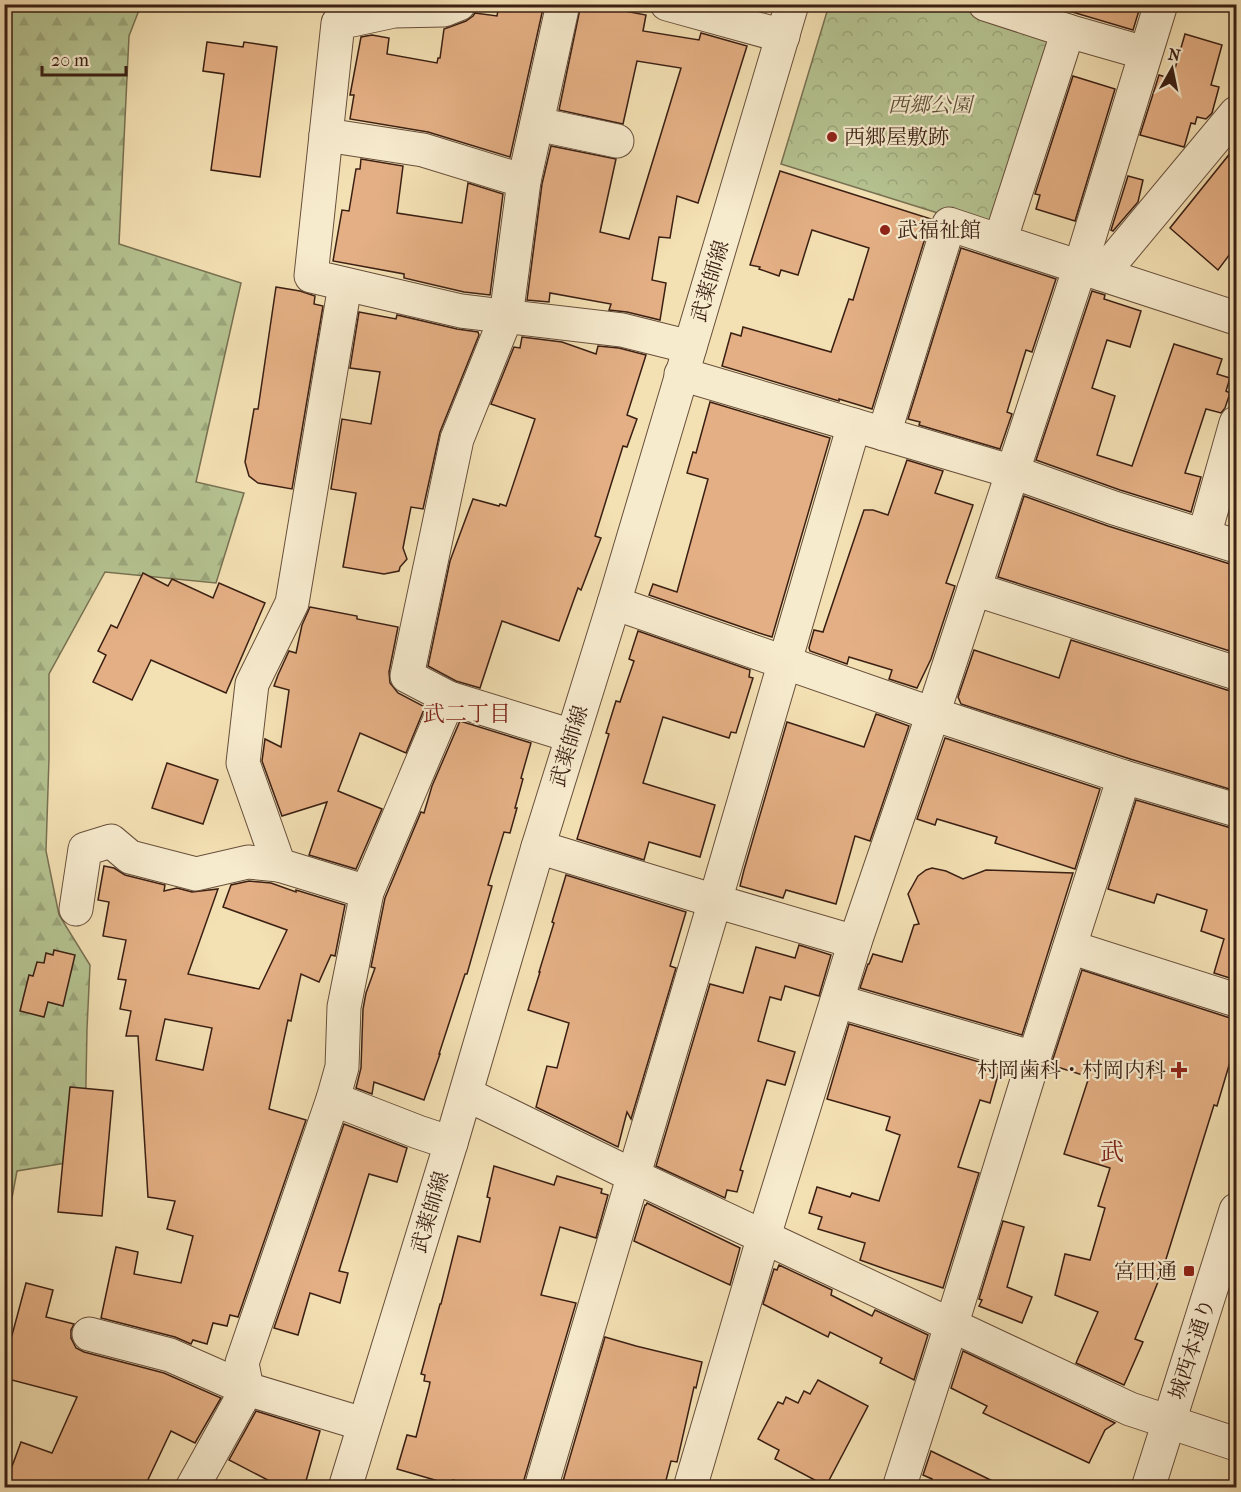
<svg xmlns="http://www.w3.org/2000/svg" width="1241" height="1492" font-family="'IM FELL French Canon','Noto Serif JP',serif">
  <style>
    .forest { fill: url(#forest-firs); stroke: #787152; stroke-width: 1.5 }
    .park { fill: url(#park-crowns); stroke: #787152; stroke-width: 1.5 }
    .building { fill: #e4af84; stroke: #3a1f13; stroke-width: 1.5; fill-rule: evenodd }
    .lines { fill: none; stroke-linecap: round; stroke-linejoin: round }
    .minor-casing { stroke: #684f3b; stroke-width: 35 }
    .minor { stroke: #f7ebce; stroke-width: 33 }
    .poi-dot { fill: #8f2418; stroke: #f7ebce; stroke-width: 2 }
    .labels { text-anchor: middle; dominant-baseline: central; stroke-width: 4.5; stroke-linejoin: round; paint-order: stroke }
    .park-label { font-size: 21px; font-style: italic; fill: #5f5039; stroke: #f7ebce }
    .poi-label { font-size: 21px; fill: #3a1f13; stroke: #f7ebce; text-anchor: start }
    .street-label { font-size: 21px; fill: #3a1f13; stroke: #f7ebce }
    .neighbourhood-label { font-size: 22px; fill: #7a1f14; stroke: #f7ebce }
    .quarter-label { font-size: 24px; fill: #7a1f14; stroke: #f7ebce }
  </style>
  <defs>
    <pattern id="forest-firs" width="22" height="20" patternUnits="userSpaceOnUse" patternTransform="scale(1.5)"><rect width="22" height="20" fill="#b5c391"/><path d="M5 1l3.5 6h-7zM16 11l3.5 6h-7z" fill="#9ca77c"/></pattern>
    <pattern id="park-crowns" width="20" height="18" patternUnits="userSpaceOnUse" patternTransform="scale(1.5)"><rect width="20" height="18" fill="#b5c391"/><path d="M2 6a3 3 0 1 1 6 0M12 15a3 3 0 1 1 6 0" fill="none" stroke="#9ca77c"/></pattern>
  </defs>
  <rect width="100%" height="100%" fill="#f3e0b3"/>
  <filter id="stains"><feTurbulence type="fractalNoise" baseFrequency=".00333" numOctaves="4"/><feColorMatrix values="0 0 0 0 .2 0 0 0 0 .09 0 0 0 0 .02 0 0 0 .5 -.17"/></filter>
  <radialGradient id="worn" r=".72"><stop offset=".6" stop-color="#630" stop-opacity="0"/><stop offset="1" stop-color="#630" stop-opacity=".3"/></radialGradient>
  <path class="forest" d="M5,5H141L129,36L119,244L241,283L196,482L244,493L216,583L105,572L49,674V758L46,851L59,915L90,965L87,1029L85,1132L72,1162L17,1171L5,1235Z"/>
  <path class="park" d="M829,5H959L1050,34L989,229L781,164Z"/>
  <g class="building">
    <path d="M499,4H544L510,157L428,132L350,119L354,95H350L361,37L372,35L389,38L387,54L437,63L438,58H440L444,29L466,21L473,16L475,13L497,16Z"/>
    <path d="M581,4H588L646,15L643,31L699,40L701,33L747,46L698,203L677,196L670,238L659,237L652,280L666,283L660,320L627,312L609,310L611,304L550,293L549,302L527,300L542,184L551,146L616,159L600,232L629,239L681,68L637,61L623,124L559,110Z"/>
    <path d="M1062,4H1141L1133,30L1062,9Z"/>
    <path d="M1185,34L1222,45L1211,85L1219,87L1212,113L1206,119L1197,117L1195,124L1191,123L1185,144L1184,147L1140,135L1159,75L1172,79Z"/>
    <path d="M207,42L243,47L244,42L277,47L260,177L211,170L224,74L203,71Z"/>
    <path d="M1073,76L1115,89L1075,221L1036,209L1040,195L1035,194Z"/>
    <path d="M1236,146V246L1218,270L1170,228Z"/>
    <path d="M361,159L403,166L397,213L462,223L468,183L503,194L490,295L464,292L404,278V274L333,261L342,210L349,211L356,169H360Z"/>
    <path d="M780,171L931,219L872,409L839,399V401L722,366L731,333L741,336L743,327L831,352L849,299L853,300L869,248L812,230L798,275L781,270L779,276L759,269L760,267L750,265Z"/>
    <path d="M1128,176L1143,180L1138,202L1113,231L1111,230Z"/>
    <path d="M961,248L1056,279L1032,352L1026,350L1007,412L1012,414L1000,449L919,425L920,422L908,419Z"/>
    <path d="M276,287L300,291L315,296L314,304L323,306L292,489L258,483L249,476L245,462L254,409H258Z"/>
    <path d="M1092,291L1105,295L1104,299L1141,311L1130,347L1107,340L1092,388L1115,396L1097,455L1132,466L1174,344L1222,359L1217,374L1230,378L1226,391L1230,393L1225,408L1221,413L1206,409L1185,473L1201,477L1191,512L1120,490L1036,460Z"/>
    <path d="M359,312L396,319L397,315L457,329L478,332L479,335L440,432L423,509L411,507L403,548L407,559L400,567L399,571L384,574L343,567L356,493L331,489L342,419L371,424L380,372L350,368Z"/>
    <path d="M522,337L562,342L596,354L598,346L619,348L646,355L627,415L637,419L627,447L623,446L595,536L601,538L581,590L578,588L559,641L502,621L480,688L456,681L428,666L450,561L473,499L499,506L500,504L506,506L535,419L491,404L514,347L520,348Z"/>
    <path d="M710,402L830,438L772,637L759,633L649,595L653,584L677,592L708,479L687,473L693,452L696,453Z"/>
    <path d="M907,460L943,471L935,493L973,505L946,583L955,586L931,659L917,688L889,679L892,670L849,657L847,664L810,651L809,648L814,630L823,632L864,510H873L888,515Z"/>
    <path d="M1024,496L1108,526L1230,564H1236V653L998,577Z"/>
    <path d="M143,573L168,586L172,579L213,598L219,583L265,603L226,693L151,660L132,700L93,682L106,655L98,651L111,625L117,628Z"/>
    <path d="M310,607L357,616V619L398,627L389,672L390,683L398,693L425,707L406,753L360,733L338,791L382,809L356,869L309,855L327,802L282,816L262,761L265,739L281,747L289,690L274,686L278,675L289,651L296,653L302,625Z"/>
    <path d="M638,631L750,670L749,677L753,678L736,733L731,732L729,738L663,717L643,783L715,805L700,857L649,842L644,860L577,839L609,734L606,733L616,701L620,702L634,661L629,659Z"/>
    <path d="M1071,640L1230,691H1236V791L1130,759L961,704L958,697L974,650L1059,678Z"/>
    <path d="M876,714L909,726L870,841L855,836L836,904L786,890L783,898L740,886L744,870L787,722L864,747Z"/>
    <path d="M460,721L531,743L521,778L523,779L515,808H517L510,833L504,832L488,885L492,886L467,974H465L439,1054H440L424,1100L374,1082L372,1094L356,1088L361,1068L363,1009L366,993L375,968L371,967L385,898L421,812L424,813L432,786Z"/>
    <path d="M945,738L1100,789L1075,869L995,843L997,837L937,819L935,825L917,819Z"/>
    <path d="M167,763L218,780L203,824L152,808Z"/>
    <path d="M1136,800L1231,828H1236V980L1214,973L1224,939L1201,931L1207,910L1157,894L1154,903L1108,889Z"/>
    <path d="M104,866L114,868L125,875L165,885L164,891L177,888L192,892L218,889L188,974L259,989L287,930L223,907L231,885L249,881L271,883L296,892V890L345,905L335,956L331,955L319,982L301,974L291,1021L288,1020L269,1109L306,1120L238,1317L230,1315L227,1326L213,1323L207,1344L193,1340L191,1344L175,1337L101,1318L116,1247L138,1252L134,1274L181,1283L193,1236L167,1229L175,1201L148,1197L138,1036H126L131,1011L120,1009L126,980L118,979L126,940L103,936L109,902L98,900ZM165,1019L212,1028L203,1070L156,1060Z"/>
    <path d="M932,868L946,871L963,879L986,870L1073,873L1022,1035L860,988L868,964H869L873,954L902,962L914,925L919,924L908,894L918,876L926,870Z"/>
    <path d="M566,875L686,912L670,966L676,968L631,1119L627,1112L618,1147L536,1107L547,1066L557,1068L569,1023L528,1010L540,972H539L554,923L552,922Z"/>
    <path d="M799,945L831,955L819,996L785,986L781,1000L770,997L758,1041L795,1052L785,1085L767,1080L740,1170L743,1171L737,1192L727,1190L725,1198L656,1166L710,984L743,993L756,947L795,958Z"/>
    <path d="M54,950L75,955L63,1006L48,1002L44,1017L20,1011L29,975L33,976L37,962L44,963L46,953L53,955Z"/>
    <path d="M1082,970L1230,1018H1236V1040L1230,1062L1217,1106L1214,1105L1162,1272L1135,1339L1143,1342L1124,1385L1076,1363L1098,1312L1055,1295L1065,1254L1090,1260L1105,1208L1098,1206L1110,1168L1064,1154L1089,1077L1051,1065Z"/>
    <path d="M849,1024L1000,1068L990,1103L980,1100L958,1167L979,1173L943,1288L885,1269L860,1260L865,1243L818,1229L822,1217L809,1213L817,1187L850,1197L852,1193L879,1201L900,1135L886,1130L890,1117L827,1099Z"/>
    <path d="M70,1087L113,1091L102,1216L58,1212Z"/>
    <path d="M344,1124L407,1148L397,1182L369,1174L339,1271L348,1273L340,1303L310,1293L298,1335L274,1328Z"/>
    <path d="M494,1166L554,1185L557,1176L602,1189L601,1193L608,1195L596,1238L560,1227L541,1295L576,1303L523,1483V1488H480L453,1480L452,1485L397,1469L407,1435L416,1437L429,1387L430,1382L424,1381L425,1375L421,1374L440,1304H441L458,1236L480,1242L490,1198L487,1197Z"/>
    <path d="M647,1203L740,1248L730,1285L634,1241L645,1205H646Z"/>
    <path d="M1003,1221L1024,1227L1007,1287L1032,1297L1022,1323L979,1306L982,1300L979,1299Z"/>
    <path d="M779,1265L832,1290L831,1295L872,1316L875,1310L928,1335L914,1380L880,1363L882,1358L830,1332L828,1337L763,1304L774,1269L777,1270Z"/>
    <path d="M26,1283L53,1290L46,1317L74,1324L71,1330V1338L76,1348L84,1352L164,1373L221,1398L195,1443L171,1431L144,1488H4L21,1442L52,1453L77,1397L4,1378V1365Z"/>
    <path d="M605,1337L636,1346L702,1362L696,1388L694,1387L677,1462L671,1461L664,1488H561Z"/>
    <path d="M963,1351L1115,1423L1105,1430L1089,1463L983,1413L987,1406L951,1388Z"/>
    <path d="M818,1380L868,1406L826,1486L775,1459L779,1450L758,1439L778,1402L783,1404L786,1397L798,1403L804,1391L810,1394Z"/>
    <path d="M256,1411L320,1431L304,1488H283L229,1460Z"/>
    <path d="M931,1451L1007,1488H928L932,1479L923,1475Z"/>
  </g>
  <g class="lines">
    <defs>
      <g id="minor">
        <path d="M459,4L444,10L394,11L338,23L311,276L461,311L622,330L690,347"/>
        <path d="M563,4L524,181L506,317L457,439L407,676L449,698L572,736"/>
        <path d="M667,4L783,36"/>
        <path d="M985,4L1068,31L1145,53"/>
        <path d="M1068,31L1000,241L1236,318"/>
        <path d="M537,124L617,141"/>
        <path d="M326,135L423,150L524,181"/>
        <path d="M1102,274L1236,113"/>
        <path d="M345,285L292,603L252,684L243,763L279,865L367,892L449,698"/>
        <path d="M681,374L1013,472L1114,508L1236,546"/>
        <path d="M884,434L949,224L1000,241"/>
        <path d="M1204,536L1236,423"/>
        <path d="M974,589L1236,673"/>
        <path d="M614,603L933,714L1124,777L1236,810"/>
        <path d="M538,847L715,901L855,942"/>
        <path d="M367,892L344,1007L342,1067L333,1099L418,1132L451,1143"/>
        <path d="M76,909L85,849L111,841L130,857L196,874L248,862L279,865"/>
        <path d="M1070,947L1236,1000"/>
        <path d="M837,1001L1034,1058"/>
        <path d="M466,1094L634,1176L1130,1409L1236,1444"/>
        <path d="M333,1099L242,1363L247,1389L363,1424"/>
        <path d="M89,1334L170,1355L247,1389L192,1488"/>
        <path d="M345,1488L451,1143L538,847L614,603L792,4"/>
        <path d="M541,1488L715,901L854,425"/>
        <path d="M690,1488L764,1236L855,942L933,714L1080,267L1161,4"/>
        <path d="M899,1488L957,1307L1034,1058L1124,777"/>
        <path d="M1148,1488L1236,1210"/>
      </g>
    </defs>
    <use href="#minor" class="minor-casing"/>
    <use href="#minor" class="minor"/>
  </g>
  <g class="poi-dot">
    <circle cx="832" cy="137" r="6"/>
    <circle cx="885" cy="230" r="6"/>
    <path d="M1176 1061h6v6h6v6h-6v6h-6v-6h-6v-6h6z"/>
    <rect x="1183" y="1265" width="12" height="12" rx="3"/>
  </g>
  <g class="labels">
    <g class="park-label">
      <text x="930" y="105">西郷公園</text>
    </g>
    <g class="poi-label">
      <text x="844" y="137">西郷屋敷跡</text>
      <text x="897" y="230">武福祉館</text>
      <text x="1166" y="1070" text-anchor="end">村岡歯科・村岡内科</text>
      <text x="1177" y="1271" text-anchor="end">宮田通</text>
    </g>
    <g class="street-label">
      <text transform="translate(710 281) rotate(-73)">武薬師線</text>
      <text transform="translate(569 746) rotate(-73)">武薬師線</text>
      <text transform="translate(430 1212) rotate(-73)">武薬師線</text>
      <text transform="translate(1192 1349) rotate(-72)">城西本通り</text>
    </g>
    <g class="neighbourhood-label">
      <text x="467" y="714">武二丁目</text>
    </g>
    <g class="quarter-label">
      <text x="1112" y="1152">武</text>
    </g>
  </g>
  <rect width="1241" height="1492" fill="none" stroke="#f3e0b3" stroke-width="24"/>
  <rect x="6" y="6" width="1229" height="1480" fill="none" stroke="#3a1f13" stroke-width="3"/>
  <rect x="12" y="12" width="1217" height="1468" fill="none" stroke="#3a1f13" stroke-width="1.5"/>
  <g transform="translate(1172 69) rotate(9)" stroke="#f7ebce" stroke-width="4.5" paint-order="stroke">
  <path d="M0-4.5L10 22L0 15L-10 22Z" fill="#3a1f13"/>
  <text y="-9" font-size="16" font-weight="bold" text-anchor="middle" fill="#3a1f13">N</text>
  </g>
  <path d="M42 66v9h84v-9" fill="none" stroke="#3a1f13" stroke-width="3"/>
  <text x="51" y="66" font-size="18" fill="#3a1f13" stroke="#f7ebce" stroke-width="4.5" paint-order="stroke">20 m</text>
  <rect width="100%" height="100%" filter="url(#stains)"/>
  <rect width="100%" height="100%" fill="url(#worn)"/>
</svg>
